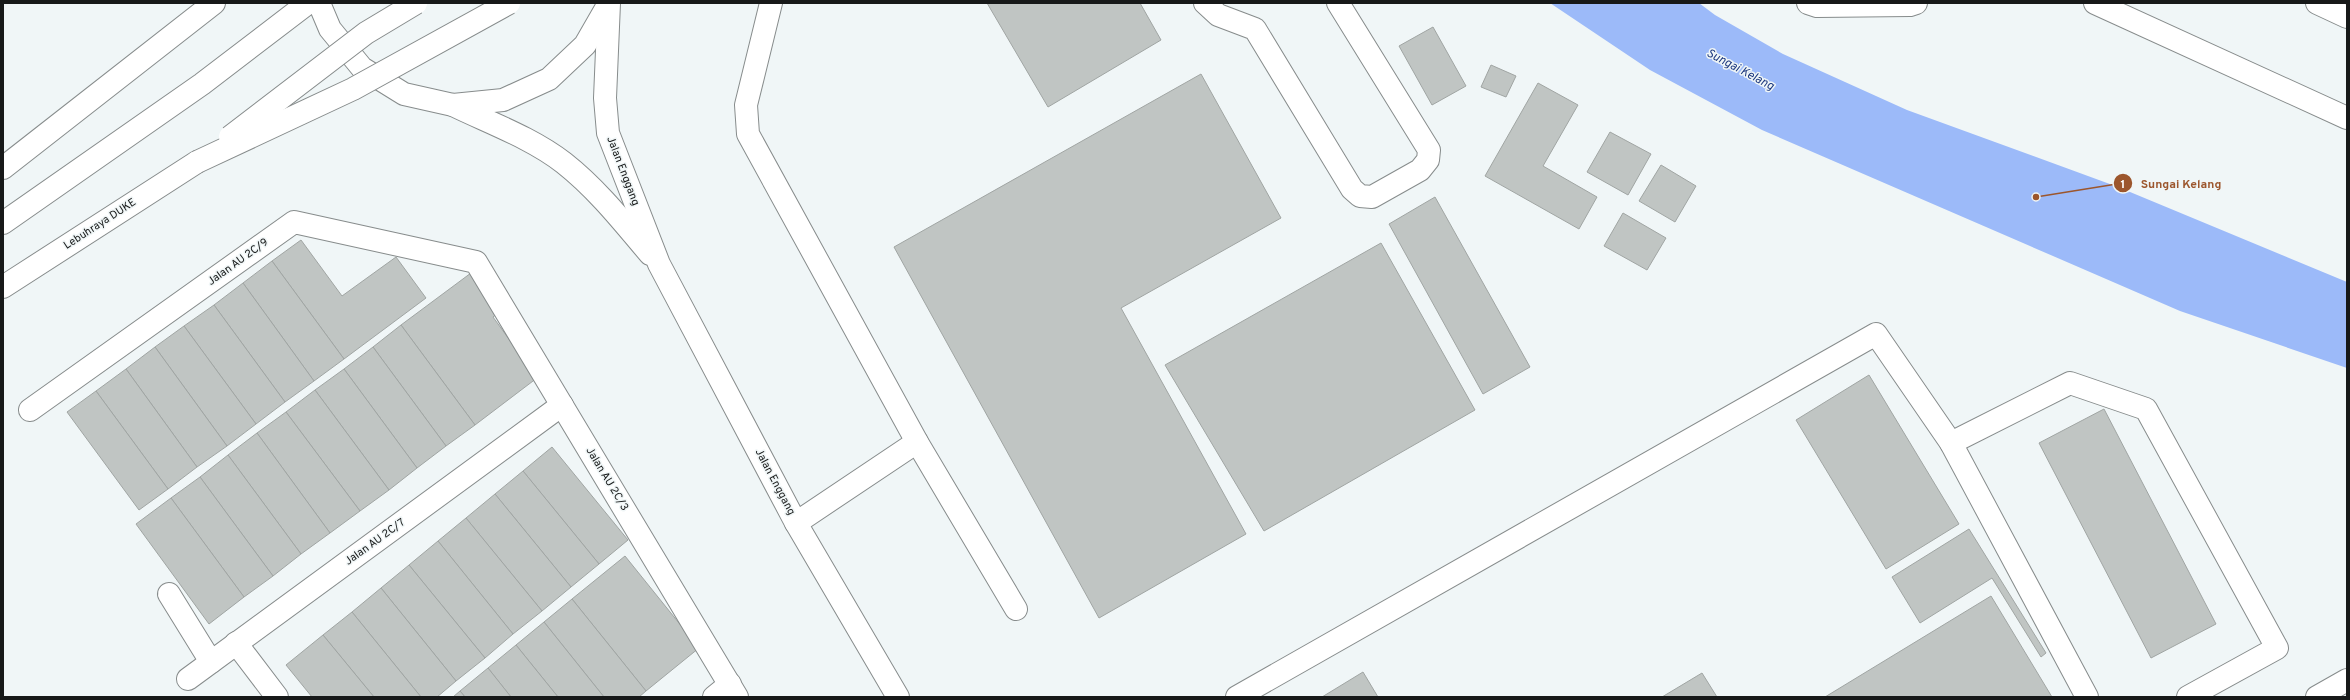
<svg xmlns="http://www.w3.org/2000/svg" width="2350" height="700" font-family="Overpass,sans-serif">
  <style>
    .water { fill: #9cbaf9 }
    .building { fill: #c0c5c3; stroke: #a0a5a3 }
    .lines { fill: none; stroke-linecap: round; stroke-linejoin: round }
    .minor-casing { stroke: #878c8c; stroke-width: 24 }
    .major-casing { stroke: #878c8c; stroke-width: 24 }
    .highway-casing { stroke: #878c8c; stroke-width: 24 }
    .minor { stroke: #fff; stroke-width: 22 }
    .major { stroke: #fff; stroke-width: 22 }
    .highway { stroke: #fff; stroke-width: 22 }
    .highway-bridge-casing { stroke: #878c8c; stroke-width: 24; stroke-linecap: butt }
    .highway-bridge { stroke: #fff; stroke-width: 22 }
    .labels { text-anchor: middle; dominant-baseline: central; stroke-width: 3; stroke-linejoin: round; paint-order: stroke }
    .street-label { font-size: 11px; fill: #171919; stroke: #f0f6f7 }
    .water-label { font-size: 12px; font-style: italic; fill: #1c387f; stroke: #f0f6f7 }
    .leader { fill: none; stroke: #9c562d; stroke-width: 1.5 }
    .callout-dot { fill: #9c562d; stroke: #f0f6f7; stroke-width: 1.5 }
    .mark-label { font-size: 12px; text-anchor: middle; font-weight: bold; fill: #fff }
    .callout-label { font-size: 12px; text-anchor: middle; font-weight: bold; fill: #9c562d; stroke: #f0f6f7; stroke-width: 3; stroke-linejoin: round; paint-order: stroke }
  </style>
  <rect width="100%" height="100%" fill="#f0f6f7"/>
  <path class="water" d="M1550,3H1699L1715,15L1783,54L1907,110L2118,187L2347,282V368L2180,311L1762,130L1650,70Z"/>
  <g class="building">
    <path d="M987,3H1140L1161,40L1048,107Z"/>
    <path d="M1433,27L1466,86L1432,105L1399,46Z"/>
    <path d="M1491,65L1516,76L1506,97L1481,87Z"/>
    <path d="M1201,74L1281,218L1121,308L1246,534L1099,618L894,247Z"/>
    <path d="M1538,83L1578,105L1543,166L1597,197L1579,229L1485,176Z"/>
    <path d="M1610,132L1651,154L1628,195L1587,172Z"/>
    <path d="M1661,165L1696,186L1675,222L1639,201Z"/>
    <path d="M1435,197L1530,367L1483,394L1389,224Z"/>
    <path d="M1623,213L1666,238L1647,270L1604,246Z"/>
    <path d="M301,240L342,296L396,257L426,298L344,359L272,261Z"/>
    <path d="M1381,243L1475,410L1264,531L1165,365Z"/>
    <path d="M272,261L344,359L314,381L243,283Z"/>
    <path d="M475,270L503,309L493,317L537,378L475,425L401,325Z"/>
    <path d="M243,283L314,381L285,402L214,305Z"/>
    <path d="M214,305L285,402L256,424L184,326Z"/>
    <path d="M401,325L475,425L446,446L373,347Z"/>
    <path d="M184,326L256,424L227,446L155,347Z"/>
    <path d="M155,347L227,446L197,467L126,369Z"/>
    <path d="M373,347L446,446L417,468L344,369Z"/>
    <path d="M126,369L197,467L168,489L96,391Z"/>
    <path d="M344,369L417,468L389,490L315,390Z"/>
    <path d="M1869,375L1959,524L1886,569L1796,420Z"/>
    <path d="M315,390L389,490L360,511L286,412Z"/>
    <path d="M96,391L168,489L139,510L67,412Z"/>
    <path d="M2104,409L2216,624L2151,658L2039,443Z"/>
    <path d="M286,412L360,511L330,533L257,433Z"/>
    <path d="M257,433L330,533L301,554L228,455Z"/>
    <path d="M552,447L628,540L599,564L523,471Z"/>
    <path d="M228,455L301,554L273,576L200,477Z"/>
    <path d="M523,471L599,564L571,587L495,494Z"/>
    <path d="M200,477L273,576L244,597L171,498Z"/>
    <path d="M495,494L571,587L542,611L466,518Z"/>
    <path d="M171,498L244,597L209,624L136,524Z"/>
    <path d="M466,518L542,611L513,634L438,541Z"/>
    <path d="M1969,529L2046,653L2041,657L1992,578L1920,623L1892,577Z"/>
    <path d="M438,541L513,634L485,658L409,565Z"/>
    <path d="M625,556L699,648L646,691L572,599Z"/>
    <path d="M409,565L485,658L456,681L381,588Z"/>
    <path d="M381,588L456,681L437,697H421L352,612Z"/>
    <path d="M1991,596L2052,697H1825Z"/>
    <path d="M572,599L646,691L639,697H604L544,622Z"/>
    <path d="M352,612L421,697H374L323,635Z"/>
    <path d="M544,622L604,697H558L516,645Z"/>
    <path d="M323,635L374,697H312L286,665Z"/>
    <path d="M516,645L558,697H511L488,668Z"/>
    <path d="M488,668L511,697H465L460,691Z"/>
    <path d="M1363,672L1378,697H1322Z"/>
    <path d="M1702,673L1717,697H1662Z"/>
    <path d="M460,691L465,697H453Z"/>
  </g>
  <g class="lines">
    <defs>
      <g id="minor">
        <path d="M771,3L746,105L748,134L917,442L1016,609"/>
        <path d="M1205,3L1218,15L1255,29L1352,189L1360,196L1372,197L1420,170L1428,160L1429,150L1338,3"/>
        <path d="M30,410L294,222L476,262L737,697"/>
        <path d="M1951,443L2070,383L2146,409L2277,648L2188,697"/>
        <path d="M796,523L917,442"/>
        <path d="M169,594L211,662"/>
        <path d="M236,643L277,697"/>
        <path d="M188,679L562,405"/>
        <path d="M714,697L730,684"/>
        <path d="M1237,697L1876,334L1951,443L2087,697"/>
        <path d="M2317,697L2347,680"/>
      </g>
      <g id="major">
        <path d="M319,3L330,29L362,68L404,94L453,105L503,100L549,79L585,45L608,5"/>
        <path d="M609,3L605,98L608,133L659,264L796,523L898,697"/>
        <path d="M453,105C490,123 532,138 564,163C597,189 623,222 650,254"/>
      </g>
      <g id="highway">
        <path d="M1808,3L1817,6L1910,5L1916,3"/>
        <path d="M2095,3L2347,118"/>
        <path d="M2317,3L2347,17"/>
        <path d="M3,168L214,3"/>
        <path d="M3,223L202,84L308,3"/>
        <path d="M3,287L197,162"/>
      </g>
    </defs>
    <use href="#minor" class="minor-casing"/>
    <use href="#major" class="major-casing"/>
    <use href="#highway" class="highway-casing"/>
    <use href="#minor" class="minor"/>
    <use href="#major" class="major"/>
    <use href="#highway" class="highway"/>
    <defs>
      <g id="highway-bridge">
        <path d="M230,137L366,33L416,3"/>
        <path d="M197,162L353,89L509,3"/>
      </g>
    </defs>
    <use href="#highway-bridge" class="highway-bridge-casing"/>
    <use href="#highway-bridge" class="highway-bridge"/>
  </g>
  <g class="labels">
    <g class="street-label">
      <text transform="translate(623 171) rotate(69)">Jalan Enggang</text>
      <text transform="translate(100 224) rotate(-33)">Lebuhraya DUKE</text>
      <text transform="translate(238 262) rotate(-36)">Jalan AU 2C/9</text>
      <text transform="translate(607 479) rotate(59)">Jalan AU 2C/3</text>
      <text transform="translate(775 482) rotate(62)">Jalan Enggang</text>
      <text transform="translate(375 542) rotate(-36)">Jalan AU 2C/7</text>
    </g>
    <g class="water-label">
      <text transform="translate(1740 70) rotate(28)">Sungai Kelang</text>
    </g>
  </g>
  <path class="leader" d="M2036 197L2123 183"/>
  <g class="callout-dot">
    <circle cx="2036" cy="197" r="4"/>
    <circle cx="2123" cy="183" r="10"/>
  </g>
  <g class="mark-label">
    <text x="2123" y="188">1</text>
  </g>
  <g class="callout-label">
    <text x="2181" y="188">Sungai Kelang</text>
  </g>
  <rect width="2350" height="700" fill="none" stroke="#171919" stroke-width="8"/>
</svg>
